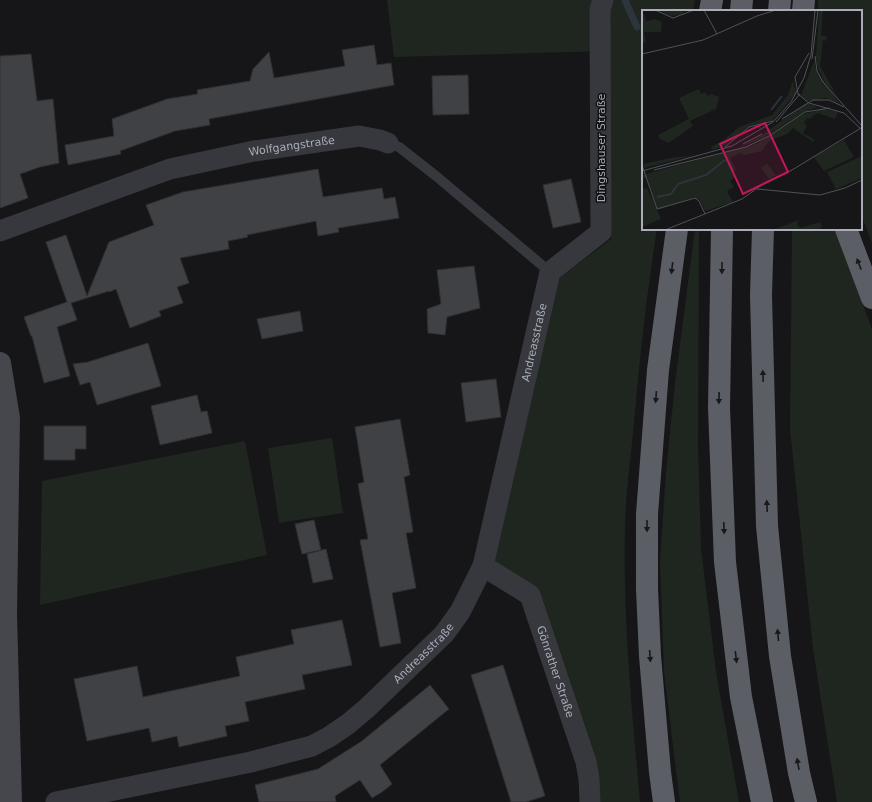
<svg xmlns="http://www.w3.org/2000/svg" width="872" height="802" font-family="'DejaVu Sans',sans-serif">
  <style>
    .green { fill: #1e261f }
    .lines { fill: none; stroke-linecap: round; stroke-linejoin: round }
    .stream { stroke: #2c353c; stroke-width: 7 }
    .building { fill: #404145; stroke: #303034 }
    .service { stroke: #37383d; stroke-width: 10 }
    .minor { stroke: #37383d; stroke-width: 21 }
    .secondary { stroke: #45474d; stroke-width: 22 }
    .trunk { stroke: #5b5e65; stroke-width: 22 }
    .oneway { fill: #18191b }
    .labels { text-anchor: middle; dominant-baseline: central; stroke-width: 3; stroke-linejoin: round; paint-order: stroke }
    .street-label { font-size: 11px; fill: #a8adb8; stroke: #111113 }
    .inset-river { fill: none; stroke: #2c353c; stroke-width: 2 }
    .inset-road { fill: none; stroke: #505258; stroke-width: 1 }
    .view { fill: #c2185b; fill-opacity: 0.15; stroke: #c2185b; stroke-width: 2 }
    .inset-edge { fill: none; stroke: #a8adb8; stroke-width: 2 }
  </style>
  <rect width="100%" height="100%" fill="#161618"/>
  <g class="green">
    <path d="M387,0H695L693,11H643V229H657C646,297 639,365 633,433C630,465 625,498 625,530C623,621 632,712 640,802H597L541,596L489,564L558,279L611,239L608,51L394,57Z"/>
    <path d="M818,0H872V243L861,214V11H818Z"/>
    <path d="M695,229H699L698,445L701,548L716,672L739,802H680L664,672L660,561L666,472L675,383Z"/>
    <path d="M792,229H835L872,329V802H837L813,649L790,429Z"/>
    <path d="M332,438L343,513L279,523L268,448Z"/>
    <path d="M245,441L267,555L40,605L42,481Z"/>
  </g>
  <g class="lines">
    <path class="stream" d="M625,0L637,27"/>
  </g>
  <g class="building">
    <path d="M374,45L377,65L391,63L394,85L209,119L210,125L175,131L120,151L121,154L68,165L65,145L114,136L112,119L167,99L198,94L197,90L250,81L253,69L269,52L274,78L345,66L342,50Z"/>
    <path d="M31,54L37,101L53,99L59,163L40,167L20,174L28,198L0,208V56Z"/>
    <path d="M468,75L469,114L433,115L432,76Z"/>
    <path d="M318,169L323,197L382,188L384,199L395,197L399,218L338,228L339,232L318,236L316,221L247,235L248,237L228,241L229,249L180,258L189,283L177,287L183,303L159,311L161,316L130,328L116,289L109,292V291L71,303L77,320L57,327L70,376L44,383L32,336H31L24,317L67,302L46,242L66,235L87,296L109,242L154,225L146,205L183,192Z"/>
    <path d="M571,179L581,222L553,228L543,185Z"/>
    <path d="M474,266L480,308L447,317L445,335L428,333L427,309L441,304L437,270Z"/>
    <path d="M300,311L303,331L262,339L257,319Z"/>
    <path d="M148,343L161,386L97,405L90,382L80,385L73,364L88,362Z"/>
    <path d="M496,379L501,417L466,422L461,383Z"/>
    <path d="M197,395L201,412L207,411L212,433L160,445L151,406Z"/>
    <path d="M400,419L410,475L404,477L413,532L406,533L416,588L392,593L401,643L380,647L360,540L368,539L358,484L364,482L355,427Z"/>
    <path d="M44,426H86V449H75V460H44Z"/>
    <path d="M314,520L321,550L302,554L295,524Z"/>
    <path d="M326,549L333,579L313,583L307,554Z"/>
    <path d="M342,620L352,665L302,675L305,689L245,702L249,721L225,726L227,736L179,747L177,736L152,742L149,728L87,741L74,679L137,666L143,697L240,676L236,657L294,644L291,630Z"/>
    <path d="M503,665L545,796L526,802H511L471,675Z"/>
    <path d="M430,685L449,709L380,765L392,784L382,792L372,798L360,780L335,796L336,802H259L255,785L318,769L362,741Z"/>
  </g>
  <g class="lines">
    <path class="service" d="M388,143L399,147L436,176L550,272"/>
    <g class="minor">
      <path id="s1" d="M0,231L170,169L254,151L359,136L380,140L388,143"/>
      <path id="s2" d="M483,566L530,595L586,762L589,779L590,802"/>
      <path id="s3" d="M56,802L251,762L312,746L329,737L348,724L367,708L444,634L460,612L483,566L550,272L601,232L600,9L603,0"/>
    </g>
    <path class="secondary" d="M0,363L9,418L6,614L11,802"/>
    <g class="trunk">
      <path d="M710,11L712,0"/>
      <path d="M741,11L742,0"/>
      <path d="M779,11L780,0"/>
      <path d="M803,11L804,0"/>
      <path d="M722,229L719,408L725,562L741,697L762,802"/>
      <path d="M763,229L761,295L767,526L780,656L799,773L806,802"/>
      <path d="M846,229L872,298"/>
      <path d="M664,802L660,772L650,656L647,589V514L658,370L677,229"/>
    </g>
  </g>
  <defs><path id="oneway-solid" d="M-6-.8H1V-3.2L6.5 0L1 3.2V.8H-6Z"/></defs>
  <g class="oneway">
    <use href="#oneway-solid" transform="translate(859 264) rotate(-111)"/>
    <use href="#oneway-solid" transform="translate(672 268) rotate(97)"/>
    <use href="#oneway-solid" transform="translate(722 268) rotate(91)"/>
    <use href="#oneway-solid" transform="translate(763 376) rotate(-92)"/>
    <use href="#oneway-solid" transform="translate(656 397) rotate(94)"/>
    <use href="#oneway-solid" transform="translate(719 398) rotate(91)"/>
    <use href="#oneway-solid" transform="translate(767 506) rotate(-92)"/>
    <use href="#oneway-solid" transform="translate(647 526) rotate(90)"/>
    <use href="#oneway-solid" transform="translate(724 528) rotate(88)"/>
    <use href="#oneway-solid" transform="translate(778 635) rotate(-95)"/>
    <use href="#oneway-solid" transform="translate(650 656) rotate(86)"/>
    <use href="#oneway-solid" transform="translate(736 657) rotate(83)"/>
    <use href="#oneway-solid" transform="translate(798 764) rotate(-100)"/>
  </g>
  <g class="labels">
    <g class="street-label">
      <text stroke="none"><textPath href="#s1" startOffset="305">Wolfgangstraße</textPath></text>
      <text transform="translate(601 148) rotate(-90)">Dingshauser Straße</text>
      <text stroke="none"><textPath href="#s3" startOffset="744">Andreasstraße</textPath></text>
      <text stroke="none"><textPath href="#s3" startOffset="408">Andreasstraße</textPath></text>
      <text stroke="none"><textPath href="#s2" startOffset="136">Gönrather Straße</textPath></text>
    </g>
  </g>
  <g transform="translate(642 10)">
    <rect width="220" height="220" fill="#161618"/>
    <path d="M16,0H40L42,4L29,6ZM177,0H181L179,25L185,27L184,31L181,30L178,56L194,84L184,74L176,59L174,47ZM0,4H2L4,11L13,9L20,12L19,22H2L4,32L0,33ZM172,51L174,60L198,94L184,88L166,91L159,86ZM151,70L154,83L131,110L107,116L82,136L70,140L69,137L82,130L97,117L130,105L146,85ZM57,79L59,84L63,82L66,86L69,84L77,87L74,99L48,111L51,115L48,118L27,133L18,129L16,125L47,109L37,88ZM164,93L176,97L162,102L121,128L94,139L120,125ZM183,99L196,102L193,109L176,103L167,109L165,108L162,113L165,116L161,123L173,130L171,132L151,118L145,124L127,131L120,141L102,145L98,143L88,148L94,160L90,162L93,168L88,171L92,177L85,181L91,192L63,201L58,190L52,187L18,199L15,198L5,168L0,169V165L114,134L161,104ZM202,130L212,147L182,161L172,147ZM53,145L2,158L1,154L28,148ZM220,146V168L194,179L185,162ZM125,154L134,165L127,169L119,158ZM5,178L19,209L0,217V179ZM157,210L155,214L158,218L178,212L180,217L175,220H131Z" fill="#1e261f"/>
    <path class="inset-river" d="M129,100L140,86M15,187L29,184L36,174L64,165L83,150"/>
    <path class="inset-road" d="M13,0L31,8L52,0M62,0L75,24M167,43L153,67L156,84L167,93L202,103L218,118M0,44L61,30L115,6L134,0M173,46L175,61L181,72L220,116M170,49L176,0M140,109L171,90H187L202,97M134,112L158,84M101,134L120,124M83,137L107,117L131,111M0,155L15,199L53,188L57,191L63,204M12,160L104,137L127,126L163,102L188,98M0,161L90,136L131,112L149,92L162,68L169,45L173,0M115,179L178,185L203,178L220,170M23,220L100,189L124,172L150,160L219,118"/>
    <path class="view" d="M123,113L146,162L101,184L78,134Z"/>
    <rect width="220" height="220" class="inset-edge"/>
  </g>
</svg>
